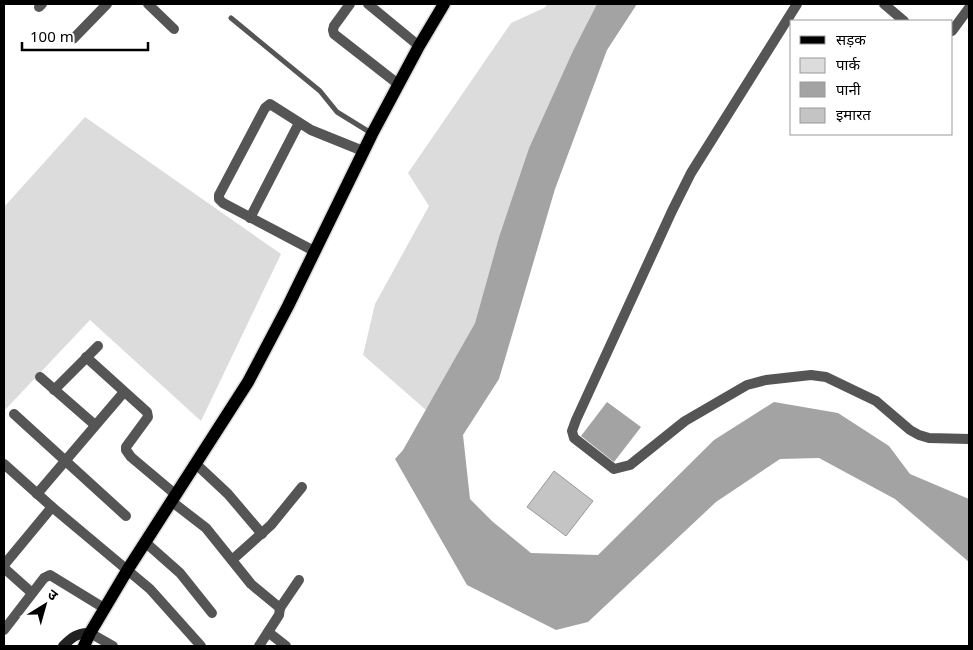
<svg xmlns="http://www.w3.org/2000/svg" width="973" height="650" font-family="'Noto Sans','Noto Sans Devanagari',sans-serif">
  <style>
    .green { fill: #dcdcdc }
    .water { fill: #a3a3a3 }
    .building { fill: #c4c4c4; stroke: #999 }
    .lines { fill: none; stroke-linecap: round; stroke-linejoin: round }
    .primary-casing { stroke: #dbdbdb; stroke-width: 15 }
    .lane { stroke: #555; stroke-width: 5 }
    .street { stroke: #555; stroke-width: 10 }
    .secondary { stroke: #222; stroke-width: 10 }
    .primary { stroke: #000; stroke-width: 12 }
  </style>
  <rect width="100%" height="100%" fill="#fff"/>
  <g class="green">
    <path d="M548,4H597L573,52L529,148L499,237L475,323L426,410L363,355L375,304L429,206L408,173L511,23L544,8Z"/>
    <path d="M85,117L281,254L201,421L90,320L4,411V207Z"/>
  </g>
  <g class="water">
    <path d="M597,4H637L607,50L555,189L499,379L463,435L470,499L493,522L531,553L598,555L714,440L774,402L838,413L889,446L910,474L969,499V562L895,499L819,458L780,459L716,502L588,622L556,630L467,585L395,459L403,450L475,323L499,237L529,148L573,51Z"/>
    <path d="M607,402L641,427L614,462L581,436Z"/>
  </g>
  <path class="building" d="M554,471L593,501L566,536L527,507Z"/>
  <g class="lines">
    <defs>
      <path id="primary" d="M84,646L90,633L128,569L248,382L288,306L372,134L419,46L444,4"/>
    </defs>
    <use href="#primary" class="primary-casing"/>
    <path class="lane" d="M231,18L320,91L337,112L371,133"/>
    <g class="street">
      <path d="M148,4L174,29"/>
      <path d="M350,4L334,26L333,30L334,34L398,84"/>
      <path d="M368,4L419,46"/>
      <path d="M797,4L691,173L672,211L576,420L572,431L574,438L614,469L630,465L685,421L747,385L766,380L811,375L826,377L876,401L910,430L919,435L929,438L969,439"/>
      <path d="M884,4L904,21"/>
      <path d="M39,7L42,4"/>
      <path d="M952,31L969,8"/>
      <path d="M73,39L107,4"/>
      <path d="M250,218L299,123"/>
      <path d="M314,251L223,203L219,199V195L265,108L270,104L311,130L363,151"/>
      <path d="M86,357L147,412L148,417L126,447V450L131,457L175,494"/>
      <path d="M40,377L95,425"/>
      <path d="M54,390L98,346"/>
      <path d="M14,414L126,516"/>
      <path d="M4,464L52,507L150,589L201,646"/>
      <path d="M196,464L228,494L262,534"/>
      <path d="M37,494L124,392"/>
      <path d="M171,501L206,528L251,584L280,608L279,615L259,646"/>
      <path d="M145,542L180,573L212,613"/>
      <path d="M232,560L271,525L302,487"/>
      <path d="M4,565L52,507"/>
      <path d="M4,568L32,593"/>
      <path d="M280,608L299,580"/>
      <path d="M4,630L44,578L50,575L104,608"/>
      <path d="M268,632L286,646"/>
      <path d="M90,633L113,646"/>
    </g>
    <path class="secondary" d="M63,646C71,638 78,632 90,633"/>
    <use href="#primary" class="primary"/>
  </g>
  <rect width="973" height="650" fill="none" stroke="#000000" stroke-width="10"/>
  <rect x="790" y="20" width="162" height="115" fill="#ffffff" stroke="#999999"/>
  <rect x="800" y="36" width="25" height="8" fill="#000000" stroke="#999999"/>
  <text x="836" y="45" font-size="15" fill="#000000">सड़क</text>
  <rect x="800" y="58" width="25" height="15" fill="#dcdcdc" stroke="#999999"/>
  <text x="836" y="70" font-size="15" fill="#000000">पार्क</text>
  <rect x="800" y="82" width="25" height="15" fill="#a3a3a3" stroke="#999999"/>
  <text x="836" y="95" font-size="15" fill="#000000">पानी</text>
  <rect x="800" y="108" width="25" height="15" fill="#c4c4c4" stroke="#999999"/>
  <text x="836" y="120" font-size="15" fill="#000000">इमारत</text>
  <g transform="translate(45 605) rotate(37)" stroke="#ffffff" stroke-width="4" paint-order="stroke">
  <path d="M0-4L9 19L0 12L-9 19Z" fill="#000000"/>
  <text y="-8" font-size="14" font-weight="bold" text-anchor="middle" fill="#000000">उ</text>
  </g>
  <path d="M22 42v8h126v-8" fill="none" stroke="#000000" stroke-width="2.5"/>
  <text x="30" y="42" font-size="15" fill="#000000" stroke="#ffffff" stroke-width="4" paint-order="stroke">100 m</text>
</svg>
